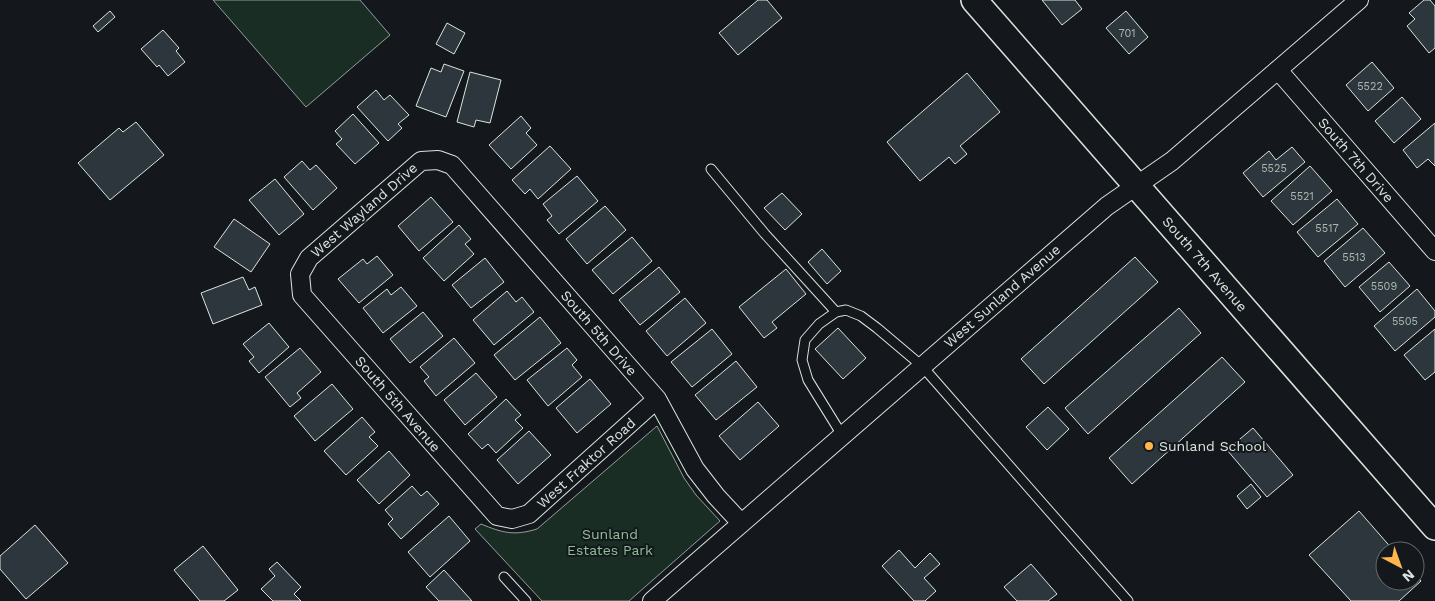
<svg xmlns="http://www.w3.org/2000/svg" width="1435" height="601" font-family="'Work Sans',sans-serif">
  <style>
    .green { fill: #1a2d24; stroke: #939e99 }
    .building { fill: #2c363c; stroke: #d8e6dc }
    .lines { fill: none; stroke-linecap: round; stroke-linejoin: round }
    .lane-casing { stroke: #d8e6dc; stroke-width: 11 }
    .street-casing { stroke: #d8e6dc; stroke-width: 20 }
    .secondary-casing { stroke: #d8e6dc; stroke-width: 28 }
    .lane { stroke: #14181c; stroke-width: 9 }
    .street { stroke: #14181c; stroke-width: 18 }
    .secondary { stroke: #14181c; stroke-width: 25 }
    .poi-dot { fill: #ffb74d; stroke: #14181c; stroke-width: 2 }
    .labels { text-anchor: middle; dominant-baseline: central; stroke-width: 4; stroke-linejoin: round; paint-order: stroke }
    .number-label { font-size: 11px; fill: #adbab4 }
    .street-label { font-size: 14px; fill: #d8e6dc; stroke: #14181c }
    .poi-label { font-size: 14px; fill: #d8e6dc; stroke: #14181c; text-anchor: start }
    .park-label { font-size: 14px; fill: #8ac095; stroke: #14181c }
  </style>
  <rect width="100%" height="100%" fill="#14181c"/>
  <g class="green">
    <path d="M213,0H360L390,35L306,107Z"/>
    <path d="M657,426L684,478L696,495L720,521L629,601H542L475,529L481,524C503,533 514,536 537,529Z"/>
  </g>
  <g class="building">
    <path d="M758,0H767L782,18L738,55L719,33Z"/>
    <path d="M1042,0H1075L1082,9L1062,25Z"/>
    <path d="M1424,0H1430L1435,6V48L1429,53L1407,26L1415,19L1409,13Z"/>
    <path d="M110,11L115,17L98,32L93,26Z"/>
    <path d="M1126,11L1148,37L1129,54L1106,28Z"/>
    <path d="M447,23L465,33L454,54L436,44Z"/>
    <path d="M163,30L179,48L176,51L185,62L168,76L159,65L157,67L141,49Z"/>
    <path d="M1372,62L1394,88L1368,111L1346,85Z"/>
    <path d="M444,64L464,71L446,117L416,106L431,68L441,72Z"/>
    <path d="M470,72L501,80L490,123L476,120L474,127L457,122Z"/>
    <path d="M967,73L1000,112L960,146L967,154L955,164L949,157L920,181L887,142Z"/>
    <path d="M376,90L384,100L390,95L409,115L398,124L402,128L388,141L357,107Z"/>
    <path d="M1402,97L1421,119L1394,143L1375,121Z"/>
    <path d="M353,114L379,143L355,164L336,144L342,139L335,131Z"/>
    <path d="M521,116L531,128L526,133L537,145L511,169L489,145Z"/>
    <path d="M136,122L164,155L110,200L78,163L119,128L123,132Z"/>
    <path d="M1435,123V166L1428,159L1417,168L1403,150Z"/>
    <path d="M550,146L571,169L538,199L530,189L525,194L512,180Z"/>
    <path d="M1292,147L1305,162L1263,197L1243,173L1269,151L1276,160Z"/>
    <path d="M302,161L310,170L316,165L337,188L313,210L284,177Z"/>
    <path d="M1310,166L1332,191L1293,225L1271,201Z"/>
    <path d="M577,176L598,201L559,234L547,220L552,216L543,204Z"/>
    <path d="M275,179L304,214L279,235L249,200Z"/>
    <path d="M782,193L802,214L785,230L764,208Z"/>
    <path d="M431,197L453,222L419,251L398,226Z"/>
    <path d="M1337,199L1358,224L1318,257L1297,232Z"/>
    <path d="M605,206L626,230L587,264L566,239Z"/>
    <path d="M234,219L270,244L251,272L214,247Z"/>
    <path d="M459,225L471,239L465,244L474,254L444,281L423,258Z"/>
    <path d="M1363,228L1385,253L1345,287L1324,261Z"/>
    <path d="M632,237L652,261L613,294L592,270Z"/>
    <path d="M822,249L841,271L827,284L808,262Z"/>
    <path d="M377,256L393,275L359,303L338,279L363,259L367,264Z"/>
    <path d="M1135,257L1158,282L1044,384L1021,359Z"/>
    <path d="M485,258L504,282L471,308L452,285Z"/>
    <path d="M1389,262L1410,286L1380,312L1359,287Z"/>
    <path d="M659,267L680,292L640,325L619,300Z"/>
    <path d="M786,269L806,294L772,322L777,328L764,338L739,307Z"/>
    <path d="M243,277L249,290L255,287L262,305L213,324L201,293Z"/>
    <path d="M401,287L417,306L383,333L363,308L387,289L391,295Z"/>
    <path d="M1417,289L1435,311V317L1395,351L1374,326Z"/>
    <path d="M507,291L516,302L522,297L534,312L494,345L473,320Z"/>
    <path d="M685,298L706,323L667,356L646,331Z"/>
    <path d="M1179,308L1201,333L1088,434L1065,408Z"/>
    <path d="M423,312L443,336L410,363L390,339Z"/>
    <path d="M540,317L561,343L515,380L494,355Z"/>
    <path d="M269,323L289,347L259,373L249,361L254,357L243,344Z"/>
    <path d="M838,328L866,358L843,379L815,349Z"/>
    <path d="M712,329L732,354L692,387L671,362Z"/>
    <path d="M1435,329V372L1425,380L1404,355Z"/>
    <path d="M454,338L475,363L436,396L424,381L429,377L420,367Z"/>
    <path d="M300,348L321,372L297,393L301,398L290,407L265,377Z"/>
    <path d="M567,348L577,360L572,365L582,377L548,406L527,380Z"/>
    <path d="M1222,357L1245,382L1132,484L1109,458Z"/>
    <path d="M736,361L757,387L716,420L695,395Z"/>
    <path d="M476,373L497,397L465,425L444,400Z"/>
    <path d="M590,379L611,404L577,433L556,408Z"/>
    <path d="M332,384L353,409L315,441L294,416Z"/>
    <path d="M506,399L521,415L515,420L523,428L496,453L488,444L482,449L468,434Z"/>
    <path d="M758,402L779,426L740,460L719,436Z"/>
    <path d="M1048,407L1069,429L1047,450L1026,427Z"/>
    <path d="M362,417L375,432L369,437L378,446L346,475L324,451Z"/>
    <path d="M1253,428L1293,475L1267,497L1227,450Z"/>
    <path d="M529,431L551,455L518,484L497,460Z"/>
    <path d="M389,451L410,475L379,504L357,480Z"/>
    <path d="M1251,484L1261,497L1247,509L1237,496Z"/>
    <path d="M412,486L421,496L427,491L439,504L401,539L388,524L393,519L385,510Z"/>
    <path d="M1359,511L1394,551H1385V581H1415V574L1421,581L1399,601H1351L1309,555Z"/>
    <path d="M449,516L470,541L430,577L408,552Z"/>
    <path d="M35,525L68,563L26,599L0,569V556Z"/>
    <path d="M203,546L238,590L224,601H200L174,570Z"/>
    <path d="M899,550L915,568L930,553L940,564L924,578L936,591L925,601H914L882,566Z"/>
    <path d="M277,562L301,587L294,594L301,601H273L261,589L275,576L269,569Z"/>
    <path d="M1031,564L1057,594L1048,601H1017L1004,587Z"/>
    <path d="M444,570L472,601H439L426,587Z"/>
  </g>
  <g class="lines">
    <defs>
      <g id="lane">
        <path d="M711,169L765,234L836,312"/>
        <path d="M842,435L808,380L802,360L805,340L819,324L836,312L846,310L861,316L877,328L922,366L1128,601"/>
        <path d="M504,577L526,601"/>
      </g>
      <g id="street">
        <path d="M1278,70L1435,251"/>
        <path d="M657,399L529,514L512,519L497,516L302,295L300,274L309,258L421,161L438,160L452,165L657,399L695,469L716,496L741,523"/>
        <path d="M652,601L1107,206L1172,161L1359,0"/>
      </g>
      <path id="secondary" d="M974,0L1435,527"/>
    </defs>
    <use href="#lane" class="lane-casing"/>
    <use href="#street" class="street-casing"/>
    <use href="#secondary" class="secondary-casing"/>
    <use href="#lane" class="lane"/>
    <use href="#street" class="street"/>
    <use href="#secondary" class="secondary"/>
  </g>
  <circle class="poi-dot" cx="1149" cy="446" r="5"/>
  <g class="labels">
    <g class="number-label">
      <text x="1127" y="33">701</text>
      <text x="1370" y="86">5522</text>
      <text x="1274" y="168">5525</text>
      <text x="1302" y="196">5521</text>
      <text x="1327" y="228">5517</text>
      <text x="1354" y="257">5513</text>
      <text x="1384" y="286">5509</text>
      <text x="1405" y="321">5505</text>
    </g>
    <g class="street-label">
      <text transform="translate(1356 160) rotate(49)">South 7th Drive</text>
      <text transform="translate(364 210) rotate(-41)">West Wayland Drive</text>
      <text transform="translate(1205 264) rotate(49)">South 7th Avenue</text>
      <text transform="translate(1002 296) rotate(-41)">West Sunland Avenue</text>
      <text transform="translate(599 333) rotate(49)">South 5th Drive</text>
      <text transform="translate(398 404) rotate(49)">South 5th Avenue</text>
      <text transform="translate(586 463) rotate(-42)">West Fraktor Road</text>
    </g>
    <g class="poi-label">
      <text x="1159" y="446">Sunland School</text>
    </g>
    <g class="park-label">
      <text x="610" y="534">Sunland<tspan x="610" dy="16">Estates Park</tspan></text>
    </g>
  </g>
  <g transform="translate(1400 566) rotate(139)"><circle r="24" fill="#14181c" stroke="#626a69"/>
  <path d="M0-4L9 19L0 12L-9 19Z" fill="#ffb74d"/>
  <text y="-8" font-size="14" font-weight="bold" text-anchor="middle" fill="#d8e6dc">N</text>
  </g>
</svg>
